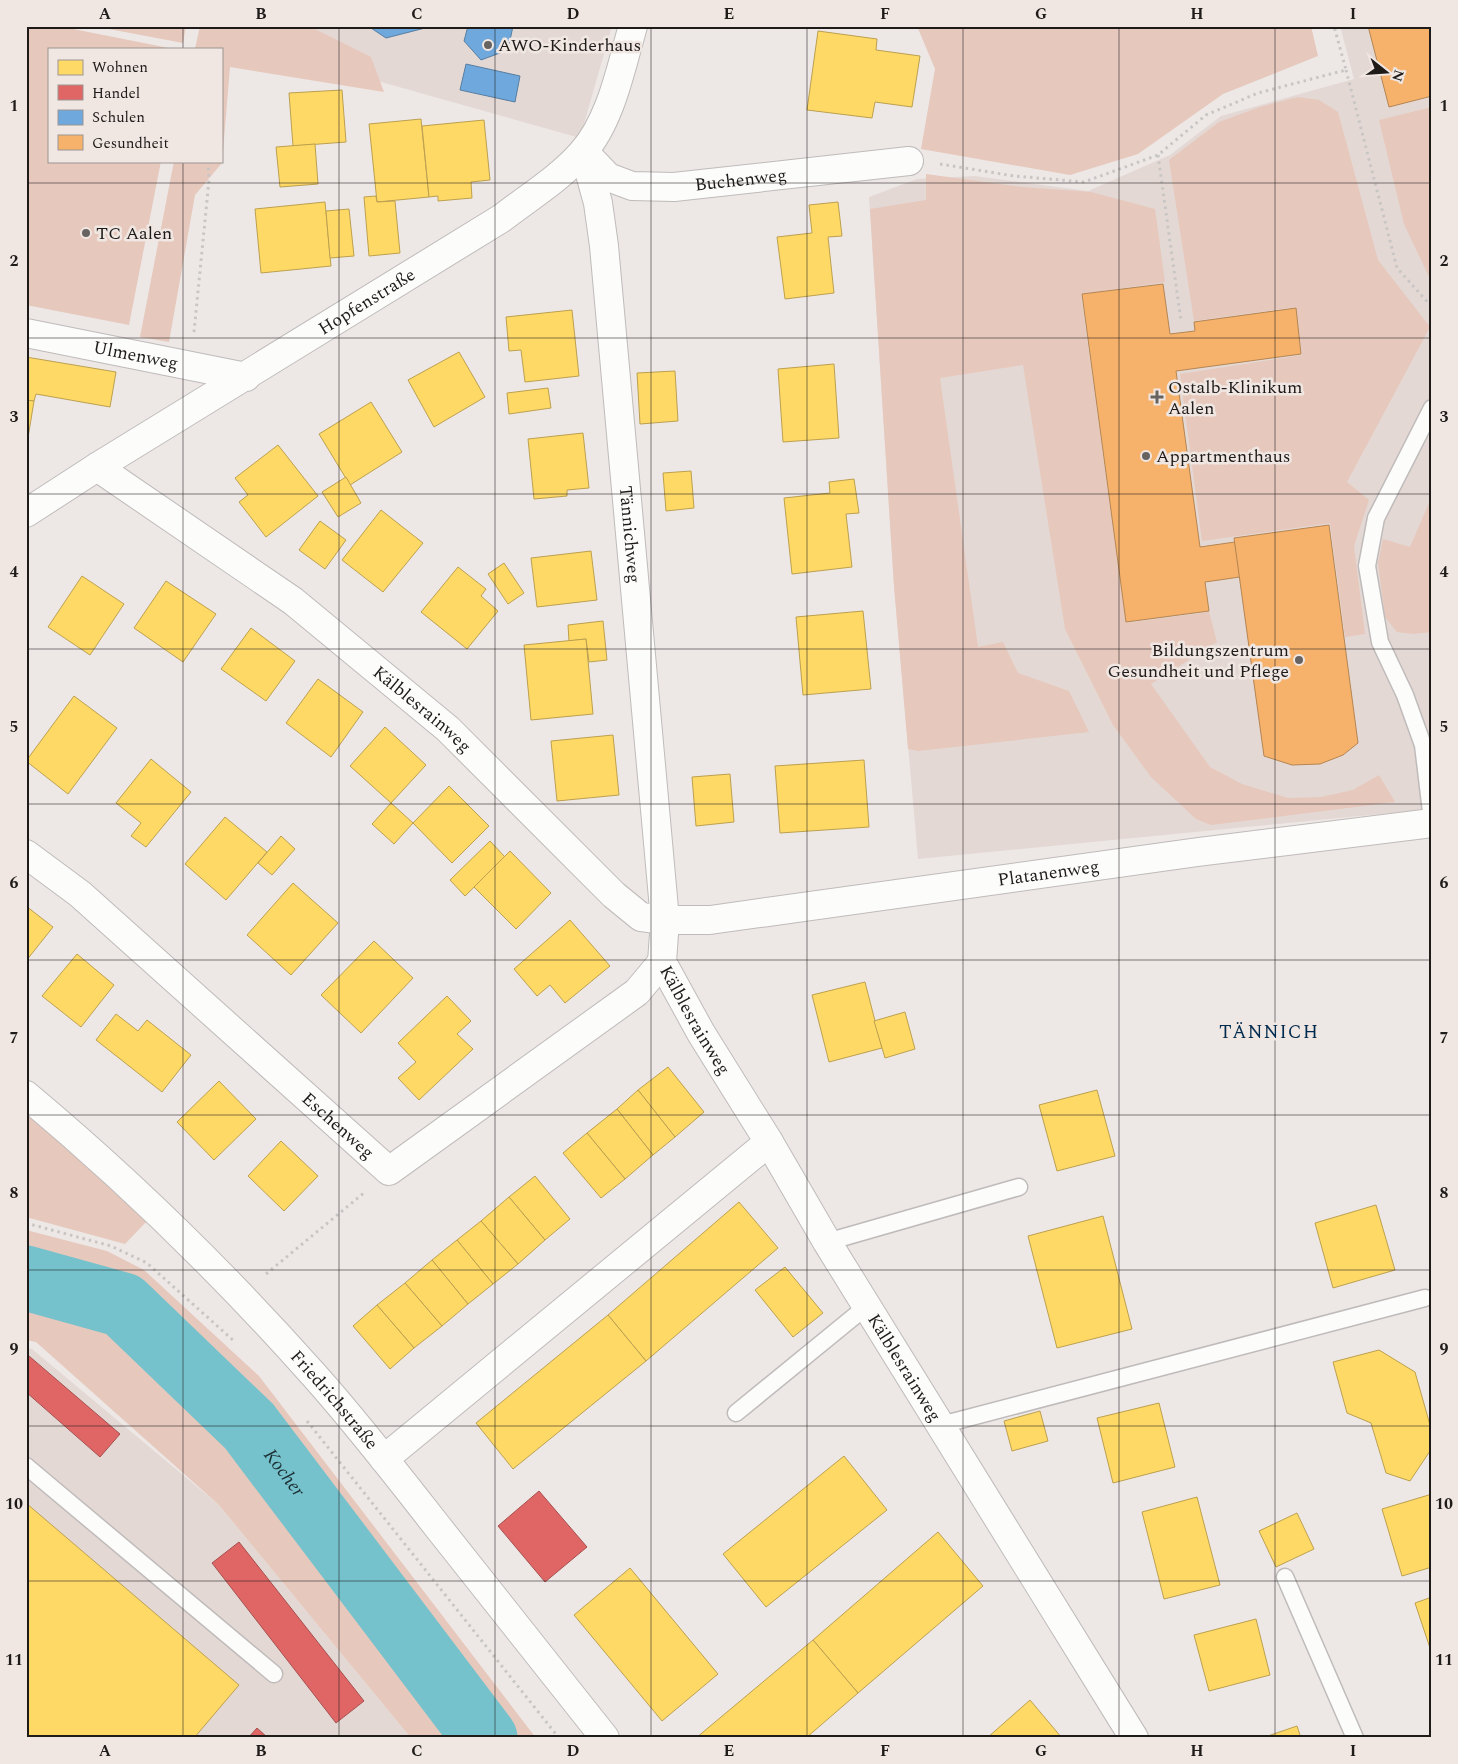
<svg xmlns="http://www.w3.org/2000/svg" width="1458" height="1764" font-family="Spectral,serif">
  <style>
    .built { fill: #e4d8d4 }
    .green { fill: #e6c8bc }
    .homes { fill: #ffd966; stroke: #bca04f }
    .shops { fill: #e06666; stroke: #a6504f }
    .schools { fill: #6fa8dc; stroke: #577ea2 }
    .health { fill: #f6b26b; stroke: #b58552 }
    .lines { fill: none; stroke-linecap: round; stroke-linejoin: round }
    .river { stroke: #76c2cc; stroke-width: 65 }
    .service-casing { stroke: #bfbbba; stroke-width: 19 }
    .minor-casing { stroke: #bfbbba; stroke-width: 30 }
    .secondary-casing { stroke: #bfbbba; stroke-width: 30 }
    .path { stroke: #c8c6c5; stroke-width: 3; stroke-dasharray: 2.5 4; stroke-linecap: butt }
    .service { stroke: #fcfcfb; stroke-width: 16 }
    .minor { stroke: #fcfcfb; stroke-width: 28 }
    .secondary { stroke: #fcfcfb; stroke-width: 28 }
    .grid { fill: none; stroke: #1e1b19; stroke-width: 1; stroke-opacity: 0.55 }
    .poi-dot { fill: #666361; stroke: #f0e7e3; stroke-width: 2 }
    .labels { text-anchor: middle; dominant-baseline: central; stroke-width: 5; stroke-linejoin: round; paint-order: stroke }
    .poi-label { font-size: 18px; fill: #1e1b19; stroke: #f0e7e3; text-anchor: start }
    .street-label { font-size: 18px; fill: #1e1b19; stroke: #f0e7e3 }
    .neighbourhood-label { font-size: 19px; letter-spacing: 1px; fill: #002b4f; stroke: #f0e7e3 }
    .water-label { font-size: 19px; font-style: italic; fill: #1b2e32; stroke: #f0e7e3 }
    .neatline { fill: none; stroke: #1e1b19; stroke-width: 2 }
    .grid-label { font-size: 16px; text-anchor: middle; font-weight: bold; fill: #1e1b19 }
  </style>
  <rect width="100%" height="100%" fill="#ede8e6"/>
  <g class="built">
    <path d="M212,26H612L580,138L210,34Z"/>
    <path d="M1340,26H1432V809L918,859L894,586L869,197L917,179L974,176L1088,191L1170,155L1221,116L1354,79Z"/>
    <path d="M26,1348L32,1349L219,1505L411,1738H26Z"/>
  </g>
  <g class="green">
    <path d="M26,26H58L174,49H49V161H161L129,325L26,305Z"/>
    <path d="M93,26H186L183,43Z"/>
    <path d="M200,26H309L371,57L384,92L230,67L222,163L195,195L169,342L140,337L174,161H221V49H195Z"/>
    <path d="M917,26H1311L1318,56L1223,94L1138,154L1070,175L921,149L935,69Z"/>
    <path d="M1298,97L1319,100L1338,112L1378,260L1430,327L1347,482L1369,500L1354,546L1365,634L1345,637L1330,523L1202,541L1180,374L1302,355L1296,307L1194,321L1169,160L1219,122L1260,107Z"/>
    <path d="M1432,107V283L1404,224L1379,120Z"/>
    <path d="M926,174L1022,187L1091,192L1155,209L1165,282L1081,294L1126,623L1209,612L1217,642L1151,684L1210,767L1242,784L1288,798L1321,797L1353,790L1379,775L1395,802L1211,825L1196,819L1151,777L1113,725L1065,629L1023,365L940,378L978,647L1003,642L1018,673L1069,691L1089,732L918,751L908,749L894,586L870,209L926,200Z"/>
    <path d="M1432,496V632L1413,634L1397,632L1385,617L1378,563L1383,539L1410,547Z"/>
    <path d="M33,1112L148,1220L125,1244L26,1217V1123Z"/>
    <path d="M26,1230L107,1251L144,1270L259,1376L536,1738H411L219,1505L36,1342L26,1340Z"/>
  </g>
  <g class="homes">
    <path d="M818,31L877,39L876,50L920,56L912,107L875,102L872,118L807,110Z"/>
    <path d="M342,90L346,142L293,146L289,93Z"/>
    <path d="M421,119L429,197L377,202L369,124Z"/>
    <path d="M484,120L490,180L471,182L472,198L438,201V196L429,197L422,126Z"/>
    <path d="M315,144L318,184L280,187L276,147Z"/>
    <path d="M376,196L377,202L395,201L400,253L369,256L364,197Z"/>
    <path d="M325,202L331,266L261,273L255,209Z"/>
    <path d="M838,202L842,236L828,237L834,293L785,299L777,237L812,233L809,205Z"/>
    <path d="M349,209L354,256L330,258L326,211Z"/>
    <path d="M572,310L579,376L525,382L521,350L509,351L506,317Z"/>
    <path d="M459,352L485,397L434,427L408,380Z"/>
    <path d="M26,357L116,372L110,407L36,394L34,401L26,400Z"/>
    <path d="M834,364L839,438L783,442L778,369Z"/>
    <path d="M675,371L678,421L640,424L637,373Z"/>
    <path d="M548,388L551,408L509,414L507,393Z"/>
    <path d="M26,400L34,401L26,450Z"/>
    <path d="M371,402L402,452L350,485L319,434Z"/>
    <path d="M583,433L589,488L567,490V496L534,499L528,439Z"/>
    <path d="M278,445L318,496L266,537L239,502L248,495L235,478Z"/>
    <path d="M691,471L694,508L666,511L663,473Z"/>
    <path d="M346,477L361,503L338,517L322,492Z"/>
    <path d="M854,479L859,513L846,514L852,567L792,574L784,498L830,493L829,482Z"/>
    <path d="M381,510L423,543L383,592L342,560Z"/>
    <path d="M320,521L346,540L325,569L299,550Z"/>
    <path d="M591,551L597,600L537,607L531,558Z"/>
    <path d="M504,563L524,593L508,604L488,574Z"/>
    <path d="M458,567L486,589L481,596L498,611L467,649L421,612Z"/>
    <path d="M82,576L124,604L90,655L48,627Z"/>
    <path d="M166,581L216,614L183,662L134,628Z"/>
    <path d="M863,611L871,689L803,695L796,617Z"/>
    <path d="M603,621L607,660L589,662L586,639L569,641L568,625Z"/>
    <path d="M251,628L295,661L266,701L221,669Z"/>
    <path d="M586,639L593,714L531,720L524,645Z"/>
    <path d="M318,679L363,712L331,757L286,723Z"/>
    <path d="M74,696L117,728L68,794L26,761Z"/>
    <path d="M385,727L426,765L391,803L350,766Z"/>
    <path d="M613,735L619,795L557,801L551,741Z"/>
    <path d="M151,759L191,792L146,847L131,836L141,823L116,803Z"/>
    <path d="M864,760L869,827L780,833L775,766Z"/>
    <path d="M730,774L734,822L696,826L692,777Z"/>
    <path d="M449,786L489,826L452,863L413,823Z"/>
    <path d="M391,803L413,823L394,844L372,824Z"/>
    <path d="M225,817L267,852L226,900L185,864Z"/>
    <path d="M281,836L295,849L272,875L258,863Z"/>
    <path d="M490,841L505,857L465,896L450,880Z"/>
    <path d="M510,851L551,893L516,929L474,887Z"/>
    <path d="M293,883L338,923L291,975L247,935Z"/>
    <path d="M26,906L53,927L26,961Z"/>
    <path d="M570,920L610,966L565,1003L550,985L537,996L514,969Z"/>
    <path d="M374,941L413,978L361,1033L321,995Z"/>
    <path d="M77,954L114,985L81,1027L42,996Z"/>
    <path d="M865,982L882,1048L829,1062L812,995Z"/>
    <path d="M447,996L471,1021L457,1034L473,1049L419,1100L398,1078L416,1062L398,1043Z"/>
    <path d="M905,1012L915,1049L885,1058L874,1021Z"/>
    <path d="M116,1014L138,1031L147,1020L191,1055L162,1092L96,1040Z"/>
    <path d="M668,1067L704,1112L675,1137L638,1090Z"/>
    <path d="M219,1081L256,1119L214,1160L177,1122Z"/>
    <path d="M638,1090L675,1137L653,1155L617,1109Z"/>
    <path d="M1097,1090L1115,1156L1057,1171L1039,1105Z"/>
    <path d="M617,1109L653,1155L625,1179L587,1133Z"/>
    <path d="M587,1133L625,1179L601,1198L563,1153Z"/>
    <path d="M281,1141L318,1176L284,1211L248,1176Z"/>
    <path d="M535,1176L570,1219L545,1240L509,1197Z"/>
    <path d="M509,1197L545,1240L518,1264L481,1221Z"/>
    <path d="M739,1202L778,1248L646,1361L608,1315Z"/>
    <path d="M1376,1205L1395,1270L1333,1288L1315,1223Z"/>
    <path d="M1103,1216L1132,1329L1057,1348L1028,1236Z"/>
    <path d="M481,1221L518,1264L493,1284L457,1240Z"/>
    <path d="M457,1240L493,1284L468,1304L432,1260Z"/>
    <path d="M432,1260L468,1304L442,1326L405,1283Z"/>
    <path d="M785,1267L823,1313L793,1337L755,1290Z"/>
    <path d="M405,1283L442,1326L414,1348L377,1305Z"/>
    <path d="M377,1305L414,1348L390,1369L353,1326Z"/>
    <path d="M608,1315L646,1361L513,1469L476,1423Z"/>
    <path d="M1379,1350L1415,1372L1432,1432V1448L1410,1481L1386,1473L1371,1423L1347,1413L1333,1362Z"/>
    <path d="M1159,1403L1175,1467L1113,1483L1097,1418Z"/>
    <path d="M1040,1411L1048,1441L1012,1451L1004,1421Z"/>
    <path d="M844,1456L887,1510L766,1607L723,1554Z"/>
    <path d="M1432,1494V1567L1402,1576L1382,1509Z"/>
    <path d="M1197,1497L1220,1585L1164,1599L1142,1512Z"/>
    <path d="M26,1503L239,1685L194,1738H26Z"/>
    <path d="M1297,1513L1314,1549L1276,1567L1259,1531Z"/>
    <path d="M938,1532L983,1586L858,1693L813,1640Z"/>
    <path d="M630,1568L718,1674L662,1721L574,1615Z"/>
    <path d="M1432,1597V1654L1415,1603Z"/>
    <path d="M1256,1619L1270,1675L1209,1691L1194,1635Z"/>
    <path d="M813,1640L858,1693L806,1738H696Z"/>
    <path d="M1030,1700L1062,1738H987Z"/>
    <path d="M1297,1726L1301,1738H1262Z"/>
  </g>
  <g class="shops">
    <path d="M29,1356L120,1434L100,1457L26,1392V1359Z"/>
    <path d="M539,1491L587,1547L545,1582L498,1526Z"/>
    <path d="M239,1542L364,1701L336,1723L212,1563Z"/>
    <path d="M257,1728L268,1738H248Z"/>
  </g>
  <g class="schools">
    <path d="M368,26H433L386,38Z"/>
    <path d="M468,26H513L508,50L481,60L464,41Z"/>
    <path d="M466,64L520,76L515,102L460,90Z"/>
  </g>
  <g class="health">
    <path d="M1368,26H1432V96L1389,107Z"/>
    <path d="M1163,284L1170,334L1195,331L1194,322L1296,308L1301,354L1176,371L1200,547L1235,542L1240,577L1205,582L1209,611L1126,622L1082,294Z"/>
    <path d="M1329,525L1358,743L1343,755L1320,764L1292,765L1264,756L1234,538Z"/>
  </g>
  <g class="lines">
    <path class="river" id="s1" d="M26,1278L123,1305L249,1426L485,1738"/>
    <defs>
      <g id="service">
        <path d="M1432,408L1376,518L1367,566L1380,642L1405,695L1423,745L1432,820"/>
        <path d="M827,1242L1019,1187"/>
        <path d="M736,1413L867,1306"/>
        <path d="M941,1425L1425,1298"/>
        <path d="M26,1466L274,1674"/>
        <path d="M1285,1577L1355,1738"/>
      </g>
      <g id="minor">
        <path id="s2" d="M584,152L598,203L604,246L665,920L662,962L701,1033L769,1142L827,1242L1134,1738"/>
        <path id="s3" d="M585,153L608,177L632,186L674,187L909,161"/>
        <path id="s4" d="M26,333L246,377"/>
        <path id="s5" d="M97,467L293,601L448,729L614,895L641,917L665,920H710L1198,852L1432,823"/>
        <path id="s6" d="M26,513L97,467L502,218C529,197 559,179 582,153C611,121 621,67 633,26"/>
        <path id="s7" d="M26,854L80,894L389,1171L637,992L662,962"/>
        <path d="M384,1459L769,1142"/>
      </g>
      <g id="secondary">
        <path id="s8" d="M26,1095C129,1181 224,1274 313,1374C357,1423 397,1475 437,1526C493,1596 549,1667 605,1738"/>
      </g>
    </defs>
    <use href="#service" class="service-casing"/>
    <use href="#minor" class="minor-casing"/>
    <use href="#secondary" class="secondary-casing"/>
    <g class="path">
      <path d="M1346,70L1397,268L1432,307"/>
      <path d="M1158,155L1181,321"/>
      <path d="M940,164L1014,176L1084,182L1158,155L1206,115L1258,93L1346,70L1334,26"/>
      <path d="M194,332L209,180L208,161"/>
      <path d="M26,1223L111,1246L147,1263L234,1341"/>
      <path d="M266,1274L365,1192"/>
      <path d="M307,1421L559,1738"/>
    </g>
    <use href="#service" class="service"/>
    <use href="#minor" class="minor"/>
    <use href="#secondary" class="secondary"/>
  </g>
  <path class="grid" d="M183,26V49M339,26V1738M495,26V1738M651,26V1738M807,26V1738M963,26V1738M1119,26V1738M1275,26V1738M183,161V1738M26,183H1432M26,338H1432M26,494H1432M26,649H1432M26,804H1432M26,960H1432M26,1115H1432M26,1270H1432M26,1426H1432M26,1581H1432"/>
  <g class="poi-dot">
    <circle cx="488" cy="45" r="5"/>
    <circle cx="86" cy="233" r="5"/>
    <path d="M1154.5 389.5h5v5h5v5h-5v5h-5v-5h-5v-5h5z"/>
    <circle cx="1146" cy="456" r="5"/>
    <circle cx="1299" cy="660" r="5"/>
  </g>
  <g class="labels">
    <g class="poi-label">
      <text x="498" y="45">AWO-Kinderhaus</text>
      <text x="96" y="233">TC Aalen</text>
      <text x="1168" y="387">Ostalb-Klinikum<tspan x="1168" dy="21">Aalen</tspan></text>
      <text x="1156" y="456">Appartmenthaus</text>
      <text x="1289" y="650" text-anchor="end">Bildungszentrum<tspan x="1289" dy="21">Gesundheit und Pflege</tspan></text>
    </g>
    <g class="street-label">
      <text stroke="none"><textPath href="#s3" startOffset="168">Buchenweg</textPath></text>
      <text stroke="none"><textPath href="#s6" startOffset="401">Hopfenstraße</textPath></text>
      <text stroke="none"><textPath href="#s4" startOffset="112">Ulmenweg</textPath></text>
      <text stroke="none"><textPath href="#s2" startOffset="386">Tännichweg</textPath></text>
      <text stroke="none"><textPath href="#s5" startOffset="406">Kälblesrainweg</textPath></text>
      <text stroke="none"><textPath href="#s5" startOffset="1119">Platanenweg</textPath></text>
      <text stroke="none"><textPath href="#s2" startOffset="882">Kälblesrainweg</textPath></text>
      <text stroke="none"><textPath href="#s7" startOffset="414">Eschenweg</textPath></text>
      <text stroke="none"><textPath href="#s2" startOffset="1288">Kälblesrainweg</textPath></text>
      <text stroke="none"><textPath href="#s8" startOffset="434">Friedrichstraße</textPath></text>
    </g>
    <g class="neighbourhood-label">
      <text x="1269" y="1032">TÄNNICH</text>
    </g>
    <g class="water-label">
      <text stroke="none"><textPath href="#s1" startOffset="334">Kocher</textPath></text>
    </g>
  </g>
  <rect width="1458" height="1764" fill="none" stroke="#f0e7e3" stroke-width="55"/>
  <rect x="48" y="48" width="175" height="115" fill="#f0e7e3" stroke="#9c9592"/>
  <rect x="58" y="60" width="25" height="15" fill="#ffd966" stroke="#9c9592"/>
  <text x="92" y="72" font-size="15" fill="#1e1b19">Wohnen</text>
  <rect x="58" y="85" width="25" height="15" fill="#e06666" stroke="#9c9592"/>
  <text x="92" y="98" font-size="15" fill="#1e1b19">Handel</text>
  <rect x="58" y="110" width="25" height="15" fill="#6fa8dc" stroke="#9c9592"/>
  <text x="92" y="122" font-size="15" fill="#1e1b19">Schulen</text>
  <rect x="58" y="135" width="25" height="15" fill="#f6b26b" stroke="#9c9592"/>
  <text x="92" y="148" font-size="15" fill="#1e1b19">Gesundheit</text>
  <g transform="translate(1386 72) rotate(107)" stroke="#f0e7e3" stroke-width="4" paint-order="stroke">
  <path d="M0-4L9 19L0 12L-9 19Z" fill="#1e1b19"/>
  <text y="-8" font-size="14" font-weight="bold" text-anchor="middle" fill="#1e1b19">N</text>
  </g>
  <rect x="28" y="28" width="1402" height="1708" class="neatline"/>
  <g class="grid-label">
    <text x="105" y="19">A</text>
    <text x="261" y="19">B</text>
    <text x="417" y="19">C</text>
    <text x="573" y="19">D</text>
    <text x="729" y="19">E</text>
    <text x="885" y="19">F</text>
    <text x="1041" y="19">G</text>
    <text x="1197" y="19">H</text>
    <text x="1353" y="19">I</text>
    <text x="14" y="111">1</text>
    <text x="1444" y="111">1</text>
    <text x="14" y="266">2</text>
    <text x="1444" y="266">2</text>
    <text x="14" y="422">3</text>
    <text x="1444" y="422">3</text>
    <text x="14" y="577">4</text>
    <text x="1444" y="577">4</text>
    <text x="14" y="732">5</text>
    <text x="1444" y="732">5</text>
    <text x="14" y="888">6</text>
    <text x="1444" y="888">6</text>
    <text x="14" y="1043">7</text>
    <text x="1444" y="1043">7</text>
    <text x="14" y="1198">8</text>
    <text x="1444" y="1198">8</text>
    <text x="14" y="1354">9</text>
    <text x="1444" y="1354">9</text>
    <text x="14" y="1509">10</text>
    <text x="1444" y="1509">10</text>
    <text x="14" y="1665">11</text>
    <text x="1444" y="1665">11</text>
    <text x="105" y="1756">A</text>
    <text x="261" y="1756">B</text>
    <text x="417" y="1756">C</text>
    <text x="573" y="1756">D</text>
    <text x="729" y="1756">E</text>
    <text x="885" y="1756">F</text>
    <text x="1041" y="1756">G</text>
    <text x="1197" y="1756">H</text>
    <text x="1353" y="1756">I</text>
  </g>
</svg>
